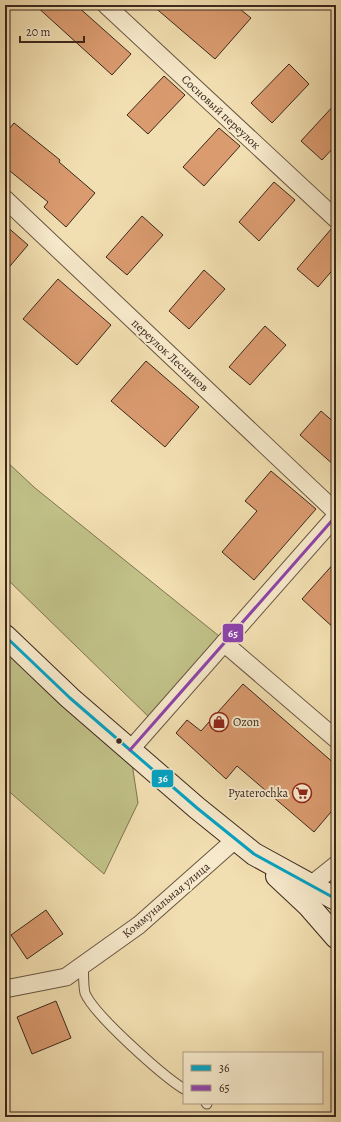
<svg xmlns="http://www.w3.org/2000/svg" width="341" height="1122" font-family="Alegreya,serif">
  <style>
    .green { fill: #c0c087; stroke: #7e7452 }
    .building { fill: #da9b6f; stroke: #3b281e }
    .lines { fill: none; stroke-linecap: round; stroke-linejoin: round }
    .lane-casing { stroke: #695643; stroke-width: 11 }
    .street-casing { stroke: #695643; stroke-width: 19 }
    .secondary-casing { stroke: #3b281e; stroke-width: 24 }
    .lane { stroke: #f7eacc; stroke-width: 9 }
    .street { stroke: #f7eacc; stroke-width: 17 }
    .secondary { stroke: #f7eacc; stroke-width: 22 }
    .bus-1-casing { stroke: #f7eacc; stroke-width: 6 }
    .bus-2-casing { stroke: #f7eacc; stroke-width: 6 }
    .bus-1 { stroke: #03a3c5; stroke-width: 3 }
    .bus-2 { stroke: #8e44ad; stroke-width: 3 }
    .bus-dot { fill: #3b281e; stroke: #f7eacc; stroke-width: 1.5 }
    .labels { text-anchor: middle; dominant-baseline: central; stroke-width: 4; stroke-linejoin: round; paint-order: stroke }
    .street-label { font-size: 12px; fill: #3b281e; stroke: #f7eacc }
    .poi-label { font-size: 12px; fill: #3b281e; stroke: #f7eacc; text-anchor: start }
    .line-badge { stroke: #f7eacc; stroke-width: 1.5 }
    .badge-label { font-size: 11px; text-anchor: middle; font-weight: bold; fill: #fff }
  </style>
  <rect width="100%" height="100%" fill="#f2dfb1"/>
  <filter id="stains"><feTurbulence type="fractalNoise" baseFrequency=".005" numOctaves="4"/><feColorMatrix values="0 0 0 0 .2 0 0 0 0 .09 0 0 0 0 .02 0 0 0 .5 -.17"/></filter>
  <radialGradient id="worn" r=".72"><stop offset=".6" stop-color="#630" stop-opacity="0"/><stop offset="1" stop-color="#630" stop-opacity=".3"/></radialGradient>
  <g class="green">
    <path d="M5,460L35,488L224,640L153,721L5,577Z"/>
    <path d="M5,636L130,750L138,803L104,874L5,788Z"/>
  </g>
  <g class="building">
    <path d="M35,5H76L131,54L112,75Z"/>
    <path d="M152,5H235L251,18L215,59Z"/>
    <path d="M289,64L309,84L272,123L251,103Z"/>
    <path d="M164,76L185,95L148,134L127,115Z"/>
    <path d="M336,103V145L322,160L301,141Z"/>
    <path d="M14,123L60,160L59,162L95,193L66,227L44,207L48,202L5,167V134Z"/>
    <path d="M219,128L240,146L204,186L183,167Z"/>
    <path d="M274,182L295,200L259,241L239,222Z"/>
    <path d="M142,216L163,235L127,275L106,257Z"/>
    <path d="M5,225L28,245L5,272Z"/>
    <path d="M332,228L336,229V266L318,287L297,269Z"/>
    <path d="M204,270L225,289L189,329L169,311Z"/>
    <path d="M58,279L111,325L77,365L23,319Z"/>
    <path d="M265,326L286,345L250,385L229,367Z"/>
    <path d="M146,361L199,407L165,447L111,401Z"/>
    <path d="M321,411L336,424V467L300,435Z"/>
    <path d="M271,471L316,509L254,580L222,552L257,511L245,501Z"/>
    <path d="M336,561V630L302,599Z"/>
    <path d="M243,684L336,765V806L314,832L237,766L226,779L176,733L187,720L201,731Z"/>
    <path d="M46,910L63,934L27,959L11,935Z"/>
    <path d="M56,1001L71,1038L32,1054L17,1017Z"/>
  </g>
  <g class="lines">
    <defs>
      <g id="lane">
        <path d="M83,965C84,973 83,985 85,993C94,1015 163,1076 184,1089"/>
        <path d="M206,1103L207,1104"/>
      </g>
      <g id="street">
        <path d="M106,5L336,219"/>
        <path d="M5,199L336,512"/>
        <path d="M224,643L336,739"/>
        <path d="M130,750L336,516"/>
        <path d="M311,885L336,865"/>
        <path d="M5,989L66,977L139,925L236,839"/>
      </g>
      <g id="secondary">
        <path d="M5,636L70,698L197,808L254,854L336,899"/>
        <path d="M277,876L309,906L336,937"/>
      </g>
    </defs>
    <use href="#lane" class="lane-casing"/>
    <use href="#street" class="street-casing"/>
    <use href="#secondary" class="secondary-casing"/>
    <use href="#lane" class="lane"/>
    <use href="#street" class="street"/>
    <use href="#secondary" class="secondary"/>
    <defs>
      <path id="bus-1" d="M5,636L70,698L197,808L254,854L336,899"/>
      <path id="bus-2" d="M130,750L336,516"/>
    </defs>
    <use href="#bus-1" class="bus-1-casing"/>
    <use href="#bus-2" class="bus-2-casing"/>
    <use href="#bus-1" class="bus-1"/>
    <use href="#bus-2" class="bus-2"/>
  </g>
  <defs>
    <symbol id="shop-ring" viewBox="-11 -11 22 22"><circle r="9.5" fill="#f7eacc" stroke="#8f2418" stroke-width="1.5"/><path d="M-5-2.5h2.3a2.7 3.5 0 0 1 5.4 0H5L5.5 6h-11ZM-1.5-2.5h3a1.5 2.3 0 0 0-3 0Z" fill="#8f2418"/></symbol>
    <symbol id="supermarket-ring" viewBox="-11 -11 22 22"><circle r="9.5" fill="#f7eacc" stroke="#8f2418" stroke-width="1.5"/><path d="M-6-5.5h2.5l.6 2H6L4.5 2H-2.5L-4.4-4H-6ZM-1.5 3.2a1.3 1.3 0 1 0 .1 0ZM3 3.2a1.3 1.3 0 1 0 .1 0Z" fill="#8f2418"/></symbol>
  </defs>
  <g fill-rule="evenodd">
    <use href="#shop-ring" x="208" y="711" width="22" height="22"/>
    <use href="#supermarket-ring" x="291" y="782" width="22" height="22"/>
  </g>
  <circle class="bus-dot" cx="119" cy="741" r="3.5"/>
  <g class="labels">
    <g class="street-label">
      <text transform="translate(221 112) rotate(43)">Сосновый переулок</text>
      <text transform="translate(170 355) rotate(43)">переулок Лесников</text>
      <text transform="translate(166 900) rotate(-40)">Коммунальная улица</text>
    </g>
    <g class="poi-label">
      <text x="233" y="722">Ozon</text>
      <text x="288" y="793" text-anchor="end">Pyaterochka</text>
    </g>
  </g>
  <g class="line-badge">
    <rect x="222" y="623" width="22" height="20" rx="4" fill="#8e44ad"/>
    <rect x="151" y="769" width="23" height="19" rx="4" fill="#03a3c5"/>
  </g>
  <g class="badge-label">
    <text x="233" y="637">65</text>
    <text x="163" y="782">36</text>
  </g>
  <rect width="341" height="1122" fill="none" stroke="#f2dfb1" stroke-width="20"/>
  <rect x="6" y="6" width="329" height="1110" fill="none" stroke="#3b281e" stroke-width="2"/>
  <rect x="10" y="10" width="321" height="1102" fill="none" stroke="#3b281e"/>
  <rect x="183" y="1052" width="140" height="52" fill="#f7eacc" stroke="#ac9c86"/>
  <rect x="191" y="1065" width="20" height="6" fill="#03a3c5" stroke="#ac9c86"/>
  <text x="219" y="1072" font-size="12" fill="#3b281e">36</text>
  <rect x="191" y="1085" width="20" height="6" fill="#8e44ad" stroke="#ac9c86"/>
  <text x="219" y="1092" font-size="12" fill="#3b281e">65</text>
  <path d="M20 36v6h64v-6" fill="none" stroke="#3b281e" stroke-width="2"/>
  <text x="26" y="36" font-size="12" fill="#3b281e" stroke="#f7eacc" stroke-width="3" paint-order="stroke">20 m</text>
  <rect width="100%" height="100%" filter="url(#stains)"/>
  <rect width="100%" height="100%" fill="url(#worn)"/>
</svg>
